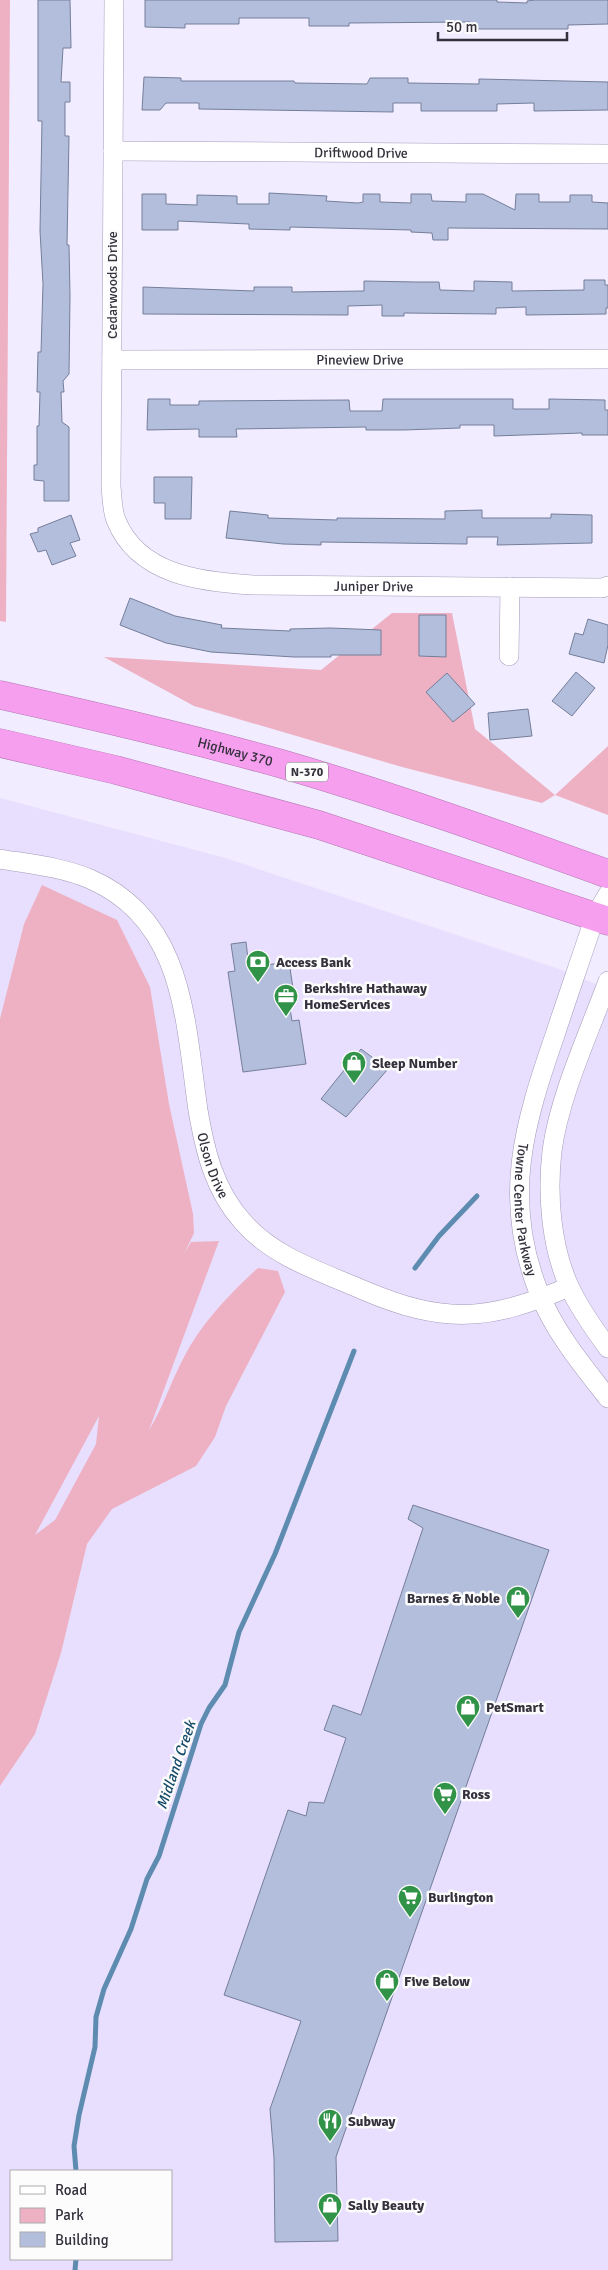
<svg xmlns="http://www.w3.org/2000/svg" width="608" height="2270" font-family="Signika,sans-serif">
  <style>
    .built { fill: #e8defd; fill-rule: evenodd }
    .green { fill: #eeb1c3; fill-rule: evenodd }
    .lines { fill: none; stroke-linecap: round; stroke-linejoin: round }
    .stream { stroke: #5d8cb0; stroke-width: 5 }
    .building { fill: #b2bedb; stroke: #747e9a }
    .street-casing { stroke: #a39ab8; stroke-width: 20 }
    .highway-casing { stroke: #b278b0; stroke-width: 29 }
    .street { stroke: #fff; stroke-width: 19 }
    .highway { stroke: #f69fef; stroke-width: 28 }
    .labels { text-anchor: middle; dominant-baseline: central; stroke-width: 5; stroke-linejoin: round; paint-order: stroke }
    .shield { fill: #fcfcfc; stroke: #706d76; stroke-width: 1 }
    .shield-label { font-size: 12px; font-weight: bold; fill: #34303c }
    .street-label { font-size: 14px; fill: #34303c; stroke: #fcfcfc }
    .poi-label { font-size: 14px; font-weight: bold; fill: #34303c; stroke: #fcfcfc; text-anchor: start }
    .water-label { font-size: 15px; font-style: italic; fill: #154b69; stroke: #fcfcfc }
  </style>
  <rect width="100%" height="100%" fill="#f1ecff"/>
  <path class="built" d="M0,798L225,858L559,969L608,989V2270H0ZM11,2171H171V2259H11Z"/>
  <g class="green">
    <path d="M0,0H10L6,622L0,621Z"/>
    <path d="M392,613H452L475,729L555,795L608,746V815L555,795L542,803L402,767L194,706L104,657L321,670Z"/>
    <path d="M42,885L117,920L150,987L169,1104L193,1214L194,1233L184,1254L191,1242L219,1241L149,1430C163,1408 171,1381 184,1357C201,1324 230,1293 258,1268L278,1271L285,1292L226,1406L215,1437L196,1466L112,1509L87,1544L61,1653L35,1734L0,1786V1019L24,924ZM99,1416L96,1444L55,1520L35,1535Z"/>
  </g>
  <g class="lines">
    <g class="stream">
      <path d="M415,1268L439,1236L477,1196"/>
      <path d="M76,2171L74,2146L79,2115L95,2047L96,2017L104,1989L131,1929L147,1879L159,1856L201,1724L209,1708L225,1685L239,1632L275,1554L354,1351"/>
      <path d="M75,2270L76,2259"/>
    </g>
  </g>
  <g class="building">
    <path d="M38,0H70L71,48H63L61,82H70V102H65V136H69L67,245H69L70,296L69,374L63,381L64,392H61L62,422L69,427V501H44V481L34,480V465H37V426H39L40,392H37L38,352H41L43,284L40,231L42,121H38Z"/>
    <path d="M145,0H497V2L527,3V1L535,0H608V24L568,25V29H470V22L349,23V26H309V18H239V24H185V28L145,27Z"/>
    <path d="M144,77L181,78V81H294L295,83L367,84L370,78H408V83L479,84V79L608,82V110L534,111V103L497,104V111H421V103H393V112L199,109V103H166L160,110H142Z"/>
    <path d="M269,193L327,196L326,201L358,203L363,202V194H380V202L411,203V194H431L432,201L466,202V194H483L515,210L516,194H539V202H570V195H592V202L608,203V229L448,228V240H433L432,233L411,232V230L290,227V230L249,229V224L178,221V230H142V194H166V204L197,205V195L237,196V204H269Z"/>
    <path d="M584,280H605V285H608V308H606V314L526,315V307L496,308V314L404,313V316H382V305L348,306V315L143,314V287L254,291V287H292V292L364,291V281L416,282H439L440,290L474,291V281L512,282V291L584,290Z"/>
    <path d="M148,399H170V405H199V401L349,400L350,411H382L383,399H513V409H549V399L605,400V410H608V435H582V433L494,436V425H460V428L404,430H366V427L236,429L237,437H199V429L147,430Z"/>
    <path d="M154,477H192L191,519H165V503H154Z"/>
    <path d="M482,510V518H551V514L592,515V543L497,545L498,537H467V544L321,542V545L283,544L226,538L230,511L268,515V518L337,520V518L445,519V511Z"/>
    <path d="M71,515L80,540L70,543L76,556L52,565L46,550L38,552L30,534L38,532V528Z"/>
    <path d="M130,598L175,616L222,625L221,628L290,631V629L330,628L381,630V655H331V657H294L211,652L166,643L120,625Z"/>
    <path d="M419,615H446V657L419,656Z"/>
    <path d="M588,619L608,625V645L604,663L569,654L575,633L583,635Z"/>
    <path d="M576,672L595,688L572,716L552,701Z"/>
    <path d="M447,673L475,704L453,722L426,692Z"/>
    <path d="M528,709L532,736L490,740L488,713Z"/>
    <path d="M246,942L249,967L289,962L293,988L287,989L292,1021L299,1020L306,1064L243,1072L228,972L235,971L231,944Z"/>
    <path d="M361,1049L388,1069L346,1117L321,1099Z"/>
    <path d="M413,1505L549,1550L336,2157L338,2241L275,2242L274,2158L270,2109L301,2021L224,1995L288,1810L306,1816L309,1802L324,1803L346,1738L324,1730L333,1705L361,1715L423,1528L408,1519Z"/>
  </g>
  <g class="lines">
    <defs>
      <g id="street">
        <path id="s1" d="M114,0L111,486C112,496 112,510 116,520C138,575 201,582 253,585L602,588L608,586"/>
        <path id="s2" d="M113,151L608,154"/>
        <path id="s3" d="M112,360L608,359"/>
        <path d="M509,656L510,587"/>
        <path id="s4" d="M0,859C30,864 62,867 90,879C185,920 185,1022 198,1110C205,1151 214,1190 243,1222C273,1257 322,1272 363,1290C445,1325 488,1321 569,1287"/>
        <path id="s5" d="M608,894L595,916C582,956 568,995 555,1035C524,1124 502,1198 538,1290C553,1330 582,1365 608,1398"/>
        <path d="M608,981C589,1033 559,1097 552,1151C547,1195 551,1246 569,1286C579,1308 594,1329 608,1348"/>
      </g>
      <g id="highway">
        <path id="s6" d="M0,695C95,716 189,738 282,764C392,796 500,835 608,874"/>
        <path d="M0,743L116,770L319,825L608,921"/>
      </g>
    </defs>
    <use href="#street" class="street-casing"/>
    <use href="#highway" class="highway-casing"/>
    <use href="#street" class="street"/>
    <use href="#highway" class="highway"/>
  </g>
  <defs>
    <symbol id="bank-pin" viewBox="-11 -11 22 30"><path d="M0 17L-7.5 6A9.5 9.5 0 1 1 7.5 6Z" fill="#319347" stroke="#fcfcfc"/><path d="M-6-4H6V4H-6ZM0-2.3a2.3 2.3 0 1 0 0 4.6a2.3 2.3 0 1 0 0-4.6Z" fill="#fff"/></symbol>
    <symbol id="office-pin" viewBox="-11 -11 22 30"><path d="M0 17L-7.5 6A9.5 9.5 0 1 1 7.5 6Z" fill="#319347" stroke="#fcfcfc"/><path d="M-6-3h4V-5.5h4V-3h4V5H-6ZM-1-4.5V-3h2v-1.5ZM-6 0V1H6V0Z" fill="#fff"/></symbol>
    <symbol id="shop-pin" viewBox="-11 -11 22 30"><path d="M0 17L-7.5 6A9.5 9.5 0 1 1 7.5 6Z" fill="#319347" stroke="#fcfcfc"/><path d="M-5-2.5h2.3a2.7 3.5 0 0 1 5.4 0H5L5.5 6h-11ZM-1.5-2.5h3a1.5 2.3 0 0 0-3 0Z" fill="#fff"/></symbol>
    <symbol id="supermarket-pin" viewBox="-11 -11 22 30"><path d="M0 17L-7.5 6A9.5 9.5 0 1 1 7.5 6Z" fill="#319347" stroke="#fcfcfc"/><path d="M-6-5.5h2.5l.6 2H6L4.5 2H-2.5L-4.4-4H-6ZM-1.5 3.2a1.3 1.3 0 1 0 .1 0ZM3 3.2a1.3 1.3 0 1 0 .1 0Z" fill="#fff"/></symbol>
    <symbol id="restaurant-pin" viewBox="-11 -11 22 30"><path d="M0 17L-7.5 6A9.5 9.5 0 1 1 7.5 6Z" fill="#319347" stroke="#fcfcfc"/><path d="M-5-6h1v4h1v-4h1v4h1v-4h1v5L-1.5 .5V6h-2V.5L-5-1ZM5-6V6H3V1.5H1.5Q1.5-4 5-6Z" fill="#fff"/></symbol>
  </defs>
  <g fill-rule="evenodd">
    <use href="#bank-pin" x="244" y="948" width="28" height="38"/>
    <use href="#office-pin" x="272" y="982" width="28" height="38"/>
    <use href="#shop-pin" x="340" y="1049" width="28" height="38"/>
    <use href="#shop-pin" x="504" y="1584" width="28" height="38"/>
    <use href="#shop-pin" x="454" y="1693" width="28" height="38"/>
    <use href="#supermarket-pin" x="431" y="1780" width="28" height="38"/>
    <use href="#supermarket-pin" x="396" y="1883" width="28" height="38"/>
    <use href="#shop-pin" x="373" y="1967" width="28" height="38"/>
    <use href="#restaurant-pin" x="316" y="2107" width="28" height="38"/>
    <use href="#shop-pin" x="316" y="2191" width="28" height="38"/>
  </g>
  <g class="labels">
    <rect class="shield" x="286" y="762.5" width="42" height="19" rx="4"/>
    <g class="shield-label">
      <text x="307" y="772">N-370</text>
    </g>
    <g class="street-label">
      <text stroke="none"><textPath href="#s2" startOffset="248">Driftwood Drive</textPath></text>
      <text transform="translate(112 285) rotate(-90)">Cedarwoods Drive</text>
      <text stroke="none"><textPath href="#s3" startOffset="248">Pineview Drive</textPath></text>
      <text stroke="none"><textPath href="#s1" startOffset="802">Juniper Drive</textPath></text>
      <text stroke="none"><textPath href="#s6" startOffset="242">Highway 370</textPath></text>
      <text stroke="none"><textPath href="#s4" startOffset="419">Olson Drive</textPath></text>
      <text stroke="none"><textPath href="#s5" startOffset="331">Towne Center Parkway</textPath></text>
    </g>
    <g class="poi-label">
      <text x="276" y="962">Access Bank</text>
      <text x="304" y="988">Berkshire Hathaway<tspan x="304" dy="16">HomeServices</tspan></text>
      <text x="372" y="1063">Sleep Number</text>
      <text x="500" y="1598" text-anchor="end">Barnes &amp; Noble</text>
      <text x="486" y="1707">PetSmart</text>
      <text x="462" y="1794">Ross</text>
      <text x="428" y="1897">Burlington</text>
      <text x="404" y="1981">Five Below</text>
      <text x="348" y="2121">Subway</text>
      <text x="348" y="2205">Sally Beauty</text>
    </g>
    <g class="water-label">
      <text transform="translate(176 1765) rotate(-71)">Midland Creek</text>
    </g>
  </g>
  <rect x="10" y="2170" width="162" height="90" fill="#fcfcfc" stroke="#acaaaf"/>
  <rect x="20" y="2186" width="25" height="8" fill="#ffffff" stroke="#acaaaf"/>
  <text x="55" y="2195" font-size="15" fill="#34303c">Road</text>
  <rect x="20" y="2208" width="25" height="15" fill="#eeb1c3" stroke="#acaaaf"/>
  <text x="55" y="2220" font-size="15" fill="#34303c">Park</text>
  <rect x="20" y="2232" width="25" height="15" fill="#b2bedb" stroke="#acaaaf"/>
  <text x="55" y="2245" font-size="15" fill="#34303c">Building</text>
  <path d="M438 32v8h129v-8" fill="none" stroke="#34303c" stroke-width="2.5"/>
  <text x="446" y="32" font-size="15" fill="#34303c" stroke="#fcfcfc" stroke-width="4" paint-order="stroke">50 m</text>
</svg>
